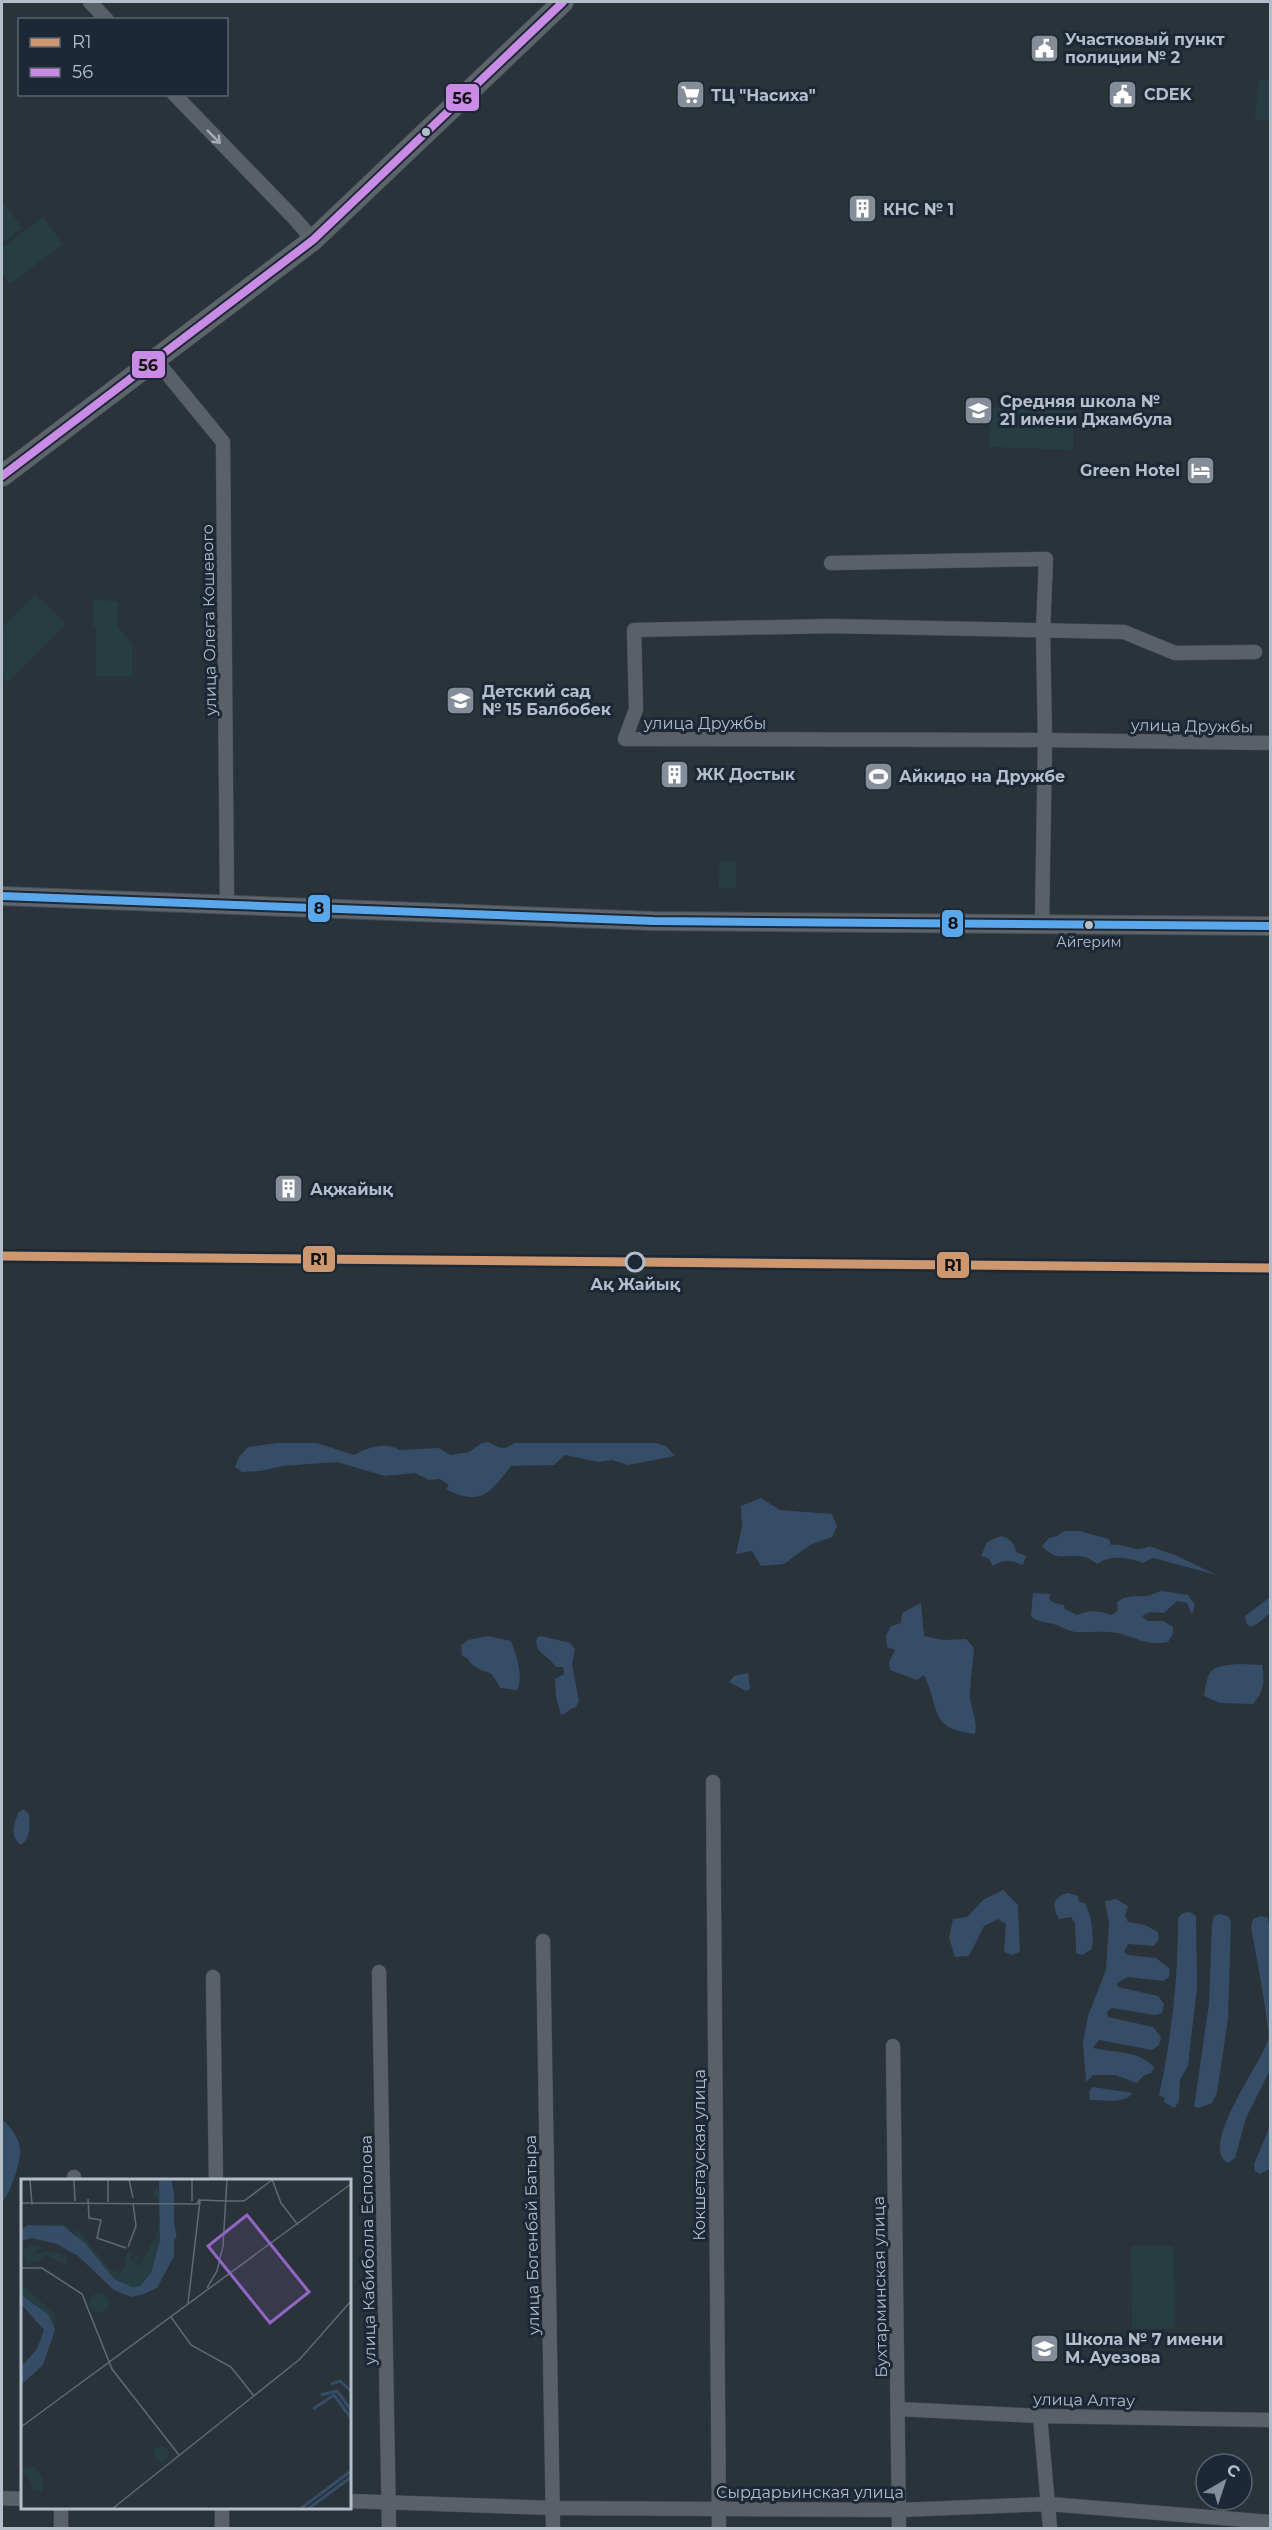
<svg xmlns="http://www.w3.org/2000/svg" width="1272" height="2530" font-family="Montserrat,sans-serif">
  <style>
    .green { fill: #263e41 }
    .water { fill: #364d67 }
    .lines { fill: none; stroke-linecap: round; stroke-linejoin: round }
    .street-casing { stroke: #484e54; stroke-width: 15 }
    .secondary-casing { stroke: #484e54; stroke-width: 20 }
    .primary-casing { stroke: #484e56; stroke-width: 22 }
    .street { stroke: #5a6067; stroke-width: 14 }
    .secondary { stroke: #5e646c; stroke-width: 18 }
    .primary { stroke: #5c6369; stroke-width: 21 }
    .bus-1-casing { stroke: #1c2835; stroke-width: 12 }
    .bus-2-casing { stroke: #1c2835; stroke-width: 12 }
    .bus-1 { stroke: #ca8be6; stroke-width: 8 }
    .bus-2 { stroke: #5aa8eb; stroke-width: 8 }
    .rail-1-casing { stroke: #1c2835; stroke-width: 14 }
    .rail-1 { stroke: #cd976f; stroke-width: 9 }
    .oneway { stroke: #a2abb7 }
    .bus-dot { fill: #b4becb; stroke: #1c2835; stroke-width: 2 }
    .stop-dot { fill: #1c2835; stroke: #b4becb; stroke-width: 3 }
    .labels { text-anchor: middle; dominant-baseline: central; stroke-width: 6; stroke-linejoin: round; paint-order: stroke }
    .bus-label { font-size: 14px; fill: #b4becb; stroke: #1c2835 }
    .poi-label { font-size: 16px; font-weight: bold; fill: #b4becb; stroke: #1c2835; text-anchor: start }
    .street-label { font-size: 16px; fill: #b4becb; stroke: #1c2835 }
    .stop-label { font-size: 16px; font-weight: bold; fill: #b4becb; stroke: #1c2835 }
    .inset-river { fill: none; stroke: #364d67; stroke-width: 3 }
    .inset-road { fill: none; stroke: #616a74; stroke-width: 1.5 }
    .view { fill: #9266c4; fill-opacity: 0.15; stroke: #9266c4; stroke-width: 3 }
    .inset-edge { fill: none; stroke: #b4becb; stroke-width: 3 }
    .line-badge { stroke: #1c2835; stroke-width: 2 }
    .pale-badge-label { font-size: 16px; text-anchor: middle; font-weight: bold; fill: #111 }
  </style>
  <rect width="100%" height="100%" fill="#2a323a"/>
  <g class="green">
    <path d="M1258,79L1270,80V120H1255Z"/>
    <path d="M2,200L22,228L2,243Z"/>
    <path d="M43,217L63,244L10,284L2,273V248Z"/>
    <path d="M990,408L1073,410V450L989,447Z"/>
    <path d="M35,594L65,624L7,682L2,676V628Z"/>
    <path d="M93,600L118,601V627L132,644V676H96V627L93,626Z"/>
    <path d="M736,861V888H719L718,862Z"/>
    <path d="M1131,2246H1174L1175,2329H1132Z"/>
  </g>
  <g class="water">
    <path d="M489,1442C499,1448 504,1451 514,1443H655L666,1446L675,1456L628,1465L612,1460L598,1462L565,1455L554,1465L511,1466C490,1493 481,1507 446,1489L449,1485L440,1479L429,1480L415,1473L385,1476L337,1462L283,1466L260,1471L242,1472L235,1467L239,1457L248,1447L277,1443H317L354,1455C367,1448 385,1441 399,1450L439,1448L450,1455L469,1452L482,1443Z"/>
    <path d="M761,1498L780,1510L832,1514L837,1526L832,1537L810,1545L784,1564L761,1566L752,1551L736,1554L742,1526L741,1506Z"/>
    <path d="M1064,1531H1079L1109,1539L1111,1545C1126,1543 1135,1554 1149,1546L1177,1556L1217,1575L1153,1558L1143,1563C1131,1558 1109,1554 1098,1564C1094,1562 1089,1558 1084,1557C1065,1552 1059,1564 1042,1546L1049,1538L1057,1536Z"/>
    <path d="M1001,1536C1011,1539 1014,1542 1016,1552L1026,1556L1023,1565C1013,1561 1003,1558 993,1566L988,1558L981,1556L987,1542Z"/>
    <path d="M1162,1591L1188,1595L1195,1605L1192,1615L1187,1603L1177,1601L1164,1613L1150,1612L1142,1616L1148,1621H1163L1173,1627V1634L1168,1642C1141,1647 1132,1633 1108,1632C1097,1631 1086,1633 1075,1632C1066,1630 1057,1624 1048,1623C1040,1621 1038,1622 1031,1616L1033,1593L1050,1594L1049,1599L1054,1603L1064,1605L1065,1609L1077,1615C1090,1609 1099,1611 1112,1615L1118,1610L1117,1602C1128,1594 1134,1597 1147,1596C1151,1595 1157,1592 1162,1591Z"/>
    <path d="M1270,1597V1613L1257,1624L1250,1627L1246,1623L1245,1616Z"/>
    <path d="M921,1603L924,1636L943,1640L966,1639L974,1648C973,1664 970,1681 970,1697C971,1711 978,1720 975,1734C928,1728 941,1711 924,1675L917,1680L890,1670L889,1662L895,1650L887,1647L886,1635L891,1626L901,1623L902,1613Z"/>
    <path d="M487,1636L511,1641C516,1654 524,1677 517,1690L500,1688C488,1665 490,1677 474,1666C469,1662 469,1658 462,1656L461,1645L468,1640Z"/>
    <path d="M541,1636L570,1643L575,1649L572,1665L579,1701L576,1707C569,1709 567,1713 561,1715L556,1697L555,1679L564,1674L563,1667H556C547,1654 533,1653 537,1637Z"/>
    <path d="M1240,1664L1262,1665C1265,1682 1264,1691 1253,1704L1220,1703L1204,1696C1208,1667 1211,1666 1240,1664Z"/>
    <path d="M748,1673L750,1689L746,1691L729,1682L734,1676Z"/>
    <path d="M23,1809L29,1814C30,1825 31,1838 21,1845C9,1835 14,1826 18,1813Z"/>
    <path d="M1003,1890L1018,1905L1020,1952L1012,1955L1004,1952L1006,1924L998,1919L984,1926L969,1956L955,1957L949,1938L953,1919L967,1917L983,1900Z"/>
    <path d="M1068,1893L1078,1896L1079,1902L1085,1903C1092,1919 1094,1932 1092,1949L1082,1955L1076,1953L1075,1923L1071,1917L1059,1919C1052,1906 1052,1897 1068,1893Z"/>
    <path d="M1116,1899L1128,1906L1125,1916L1128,1922L1145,1925L1158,1932L1159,1939L1154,1946L1128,1944L1124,1952L1128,1955L1156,1958L1170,1969L1169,1977L1163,1981L1128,1977L1117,1983L1118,1987L1158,1996L1164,2004L1162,2013L1155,2015L1112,2008L1107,2012L1108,2017L1153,2027L1161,2037L1159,2045L1152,2050L1099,2040L1093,2048C1113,2053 1142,2050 1154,2068L1151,2073L1143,2076L1137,2083L1115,2075H1093L1086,2082L1083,2042L1088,2016L1106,1970L1109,1923L1105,1901Z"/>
    <path d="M1190,1912L1196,1916L1197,1987L1188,2065L1180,2080L1179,2102L1174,2108L1164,2102L1165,2098L1159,2095C1172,2036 1178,1978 1178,1918L1183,1913Z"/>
    <path d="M1220,1914L1228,1916L1231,1922L1228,2019L1217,2093L1212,2103L1199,2108L1194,2107L1209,2004L1212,1925L1214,1916Z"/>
    <path d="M1261,1916L1268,1918L1270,1932V2070L1246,2118L1235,2158L1228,2163C1198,2147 1262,2062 1268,2040C1271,2030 1254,1944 1251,1927L1253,1919Z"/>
    <path d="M1093,2087L1133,2093C1124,2104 1104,2100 1090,2100L1089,2091Z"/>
    <path d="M2,2119C22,2139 24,2149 15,2176C11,2186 9,2194 2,2202Z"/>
    <path d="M1270,2126V2169L1260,2174L1255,2171L1254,2164Z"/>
  </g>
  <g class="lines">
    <defs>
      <g id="street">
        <path d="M90,2L107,20"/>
        <path d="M174,94L295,219L313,240"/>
        <path d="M155,359L223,442L227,905"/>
        <path d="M831,563L1046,559L1043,631L1045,740L1042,923"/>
        <path d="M1255,652L1175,653L1124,632L831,626L634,630L636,709L625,739L1045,740L1270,743"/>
        <path d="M713,1782L719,2528"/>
        <path d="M543,1941L553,2528"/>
        <path d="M379,1972L389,2528"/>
        <path d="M213,1977L216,2180"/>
        <path d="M893,2046L899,2528"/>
        <path d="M74,2180V2177"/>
        <path d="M898,2409L1040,2416L1270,2420"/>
        <path d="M1040,2416L1050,2528"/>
        <path d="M2,2498L22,2499"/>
        <path d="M350,2501L553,2508L899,2510L1049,2504L1270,2522"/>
        <path d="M61,2508V2528"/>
        <path d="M222,2508V2528"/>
      </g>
      <path id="secondary" d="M2,896L654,921L1270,926"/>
      <path id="primary" d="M2,476L313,240L563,2"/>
    </defs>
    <use href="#street" class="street-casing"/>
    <use href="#secondary" class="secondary-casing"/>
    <use href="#primary" class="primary-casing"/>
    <use href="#street" class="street"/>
    <use href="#secondary" class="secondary"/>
    <use href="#primary" class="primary"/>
    <defs>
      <path id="bus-1" d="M2,476L313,240L563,2"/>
      <path id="bus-2" d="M2,896L654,921L1270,926"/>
    </defs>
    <use href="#bus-1" class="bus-1-casing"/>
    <use href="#bus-2" class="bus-2-casing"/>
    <use href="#bus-1" class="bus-1"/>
    <use href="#bus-2" class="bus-2"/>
    <defs>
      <path id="rail-1" d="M2,1256L1270,1268"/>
    </defs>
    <use href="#rail-1" class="rail-1-casing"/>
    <use href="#rail-1" class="rail-1"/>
  </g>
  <defs><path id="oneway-shaft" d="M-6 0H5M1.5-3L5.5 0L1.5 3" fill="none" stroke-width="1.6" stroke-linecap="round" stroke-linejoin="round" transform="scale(1.5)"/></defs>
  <use class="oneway" href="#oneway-shaft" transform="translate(214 137) rotate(45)"/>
  <defs>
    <symbol id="civic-square" viewBox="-11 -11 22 22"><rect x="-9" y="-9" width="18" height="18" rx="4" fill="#848d98" stroke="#1c2835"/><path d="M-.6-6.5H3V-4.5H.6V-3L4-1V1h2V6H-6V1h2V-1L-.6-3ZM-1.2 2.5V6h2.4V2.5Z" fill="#fff"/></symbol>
    <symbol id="supermarket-square" viewBox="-11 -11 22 22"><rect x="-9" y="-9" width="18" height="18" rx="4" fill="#848d98" stroke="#1c2835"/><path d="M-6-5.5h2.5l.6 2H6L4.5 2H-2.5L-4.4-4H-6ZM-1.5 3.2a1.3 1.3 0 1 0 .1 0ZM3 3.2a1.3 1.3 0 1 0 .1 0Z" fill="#fff"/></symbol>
    <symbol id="building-square" viewBox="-11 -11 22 22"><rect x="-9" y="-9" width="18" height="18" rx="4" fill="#848d98" stroke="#1c2835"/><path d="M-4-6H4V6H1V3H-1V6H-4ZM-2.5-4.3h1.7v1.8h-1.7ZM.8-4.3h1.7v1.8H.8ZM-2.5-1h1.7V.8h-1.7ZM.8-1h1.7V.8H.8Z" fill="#fff"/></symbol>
    <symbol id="school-square" viewBox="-11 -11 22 22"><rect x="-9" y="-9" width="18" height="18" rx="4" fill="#848d98" stroke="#1c2835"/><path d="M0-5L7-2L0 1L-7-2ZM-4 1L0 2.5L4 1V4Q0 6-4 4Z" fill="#fff"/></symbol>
    <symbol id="hotel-square" viewBox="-11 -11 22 22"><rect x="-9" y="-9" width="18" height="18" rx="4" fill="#848d98" stroke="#1c2835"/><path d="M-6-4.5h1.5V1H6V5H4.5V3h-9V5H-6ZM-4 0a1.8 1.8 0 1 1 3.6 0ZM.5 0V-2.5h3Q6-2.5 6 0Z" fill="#fff"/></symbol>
    <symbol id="stadium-square" viewBox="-11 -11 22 22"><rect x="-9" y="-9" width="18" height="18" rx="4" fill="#848d98" stroke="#1c2835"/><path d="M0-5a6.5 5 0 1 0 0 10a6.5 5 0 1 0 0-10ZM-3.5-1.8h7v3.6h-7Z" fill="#fff"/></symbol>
  </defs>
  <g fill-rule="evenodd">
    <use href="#civic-square" x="1028" y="32" width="33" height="33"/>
    <use href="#civic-square" x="1106" y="78" width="33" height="33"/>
    <use href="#supermarket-square" x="674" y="78" width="33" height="33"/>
    <use href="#building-square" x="846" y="192" width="33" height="33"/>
    <use href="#school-square" x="962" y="394" width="33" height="33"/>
    <use href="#hotel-square" x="1184" y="454" width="33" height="33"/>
    <use href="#school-square" x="444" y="684" width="33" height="33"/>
    <use href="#building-square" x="658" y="758" width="33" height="33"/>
    <use href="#stadium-square" x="862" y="760" width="33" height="33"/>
    <use href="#building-square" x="272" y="1172" width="33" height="33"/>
    <use href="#school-square" x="1028" y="2332" width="33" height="33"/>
  </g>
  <g class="bus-dot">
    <circle cx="426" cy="132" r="5"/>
    <circle cx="1089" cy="925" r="5"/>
  </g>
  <circle class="stop-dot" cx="635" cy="1262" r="9"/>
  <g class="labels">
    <g class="bus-label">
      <text x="1089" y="942">Айгерим</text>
    </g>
    <g class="poi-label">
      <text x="1065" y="39">Участковый пункт<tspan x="1065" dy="18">полиции № 2</tspan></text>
      <text x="1144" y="94">CDEK</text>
      <text x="711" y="95">ТЦ "Насиха"</text>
      <text x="883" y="209">КНС № 1</text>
      <text x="1000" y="401">Средняя школа №<tspan x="1000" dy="18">21 имени Джамбула</tspan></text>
      <text x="1180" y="470" text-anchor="end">Green Hotel</text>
      <text x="482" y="691">Детский сад<tspan x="482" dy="18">№ 15 Балбобек</tspan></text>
      <text x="696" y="774">ЖК Достык</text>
      <text x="899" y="776">Айкидо на Дружбе</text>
      <text x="310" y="1189">Ақжайық</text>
      <text x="1065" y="2339">Школа № 7 имени<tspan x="1065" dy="18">М. Ауезова</tspan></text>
    </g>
    <g class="street-label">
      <text transform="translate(209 620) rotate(-91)">улица Олега Кошевого</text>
      <text x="705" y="723">улица Дружбы</text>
      <text transform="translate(1192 726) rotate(1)">улица Дружбы</text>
      <text transform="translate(699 2155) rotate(-90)">Кокшетауская улица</text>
      <text transform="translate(532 2235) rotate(-91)">улица Богенбай Батыра</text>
      <text transform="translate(368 2250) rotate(-91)">улица Кабиболла Есполова</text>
      <text transform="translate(880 2287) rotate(-91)">Бухтарминская улица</text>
      <text transform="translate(1084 2400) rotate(1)">улица Алтау</text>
      <text x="810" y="2492">Сырдарьинская улица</text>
    </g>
    <g class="stop-label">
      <text x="635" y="1284">Ақ Жайық</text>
    </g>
  </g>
  <g transform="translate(21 2179)">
    <rect width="330" height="330" fill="#2a323a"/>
    <path d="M136,7L139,18V7V60L130,94L119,107L111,108L93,100L52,52L28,44L43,46L59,54L88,89L93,93L98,90L96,96L107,84L103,82L108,72L111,73L109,79L113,81L114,78L121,80L114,81L118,88L133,60L134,63L139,40L137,20L132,15L131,8L133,13ZM8,66L21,68L11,76L25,72L41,75L40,80L44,75L47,87L24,76L17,84L11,81L8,87L0,70H7ZM0,104L34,136V151L28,136L0,116ZM68 124a10 10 0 1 1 20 0a10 10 0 1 1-20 0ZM132 275a8 8 0 1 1 16 0a8 8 0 1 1-16 0ZM14,287L23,301L21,313L11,310L7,297L0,293L1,289Z" fill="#263e41"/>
    <path d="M138,0H150L153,13V77L136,109L123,115L110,118L93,111L57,77L36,65L11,59L0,62V51L7,46L42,47L64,64L93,100L111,108L119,107L130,94L139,61ZM0,116L28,136L34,151L22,186L0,206V188L16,170L23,151L0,125Z" fill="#364d67"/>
    <path class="inset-river" d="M145,0L148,23M0,59L17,55L38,59L101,111L119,113L136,100L148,62L154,58L149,28M0,118L29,145L15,185L0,197M310,205L319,202L330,212M300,216L316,212L330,231M292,230L313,216L330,239M279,330L330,292M287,330L330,298"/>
    <path class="inset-road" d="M9,0L11,26M53,0L54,22M87,0V23M108,0L112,19M171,0V22M251,0L260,24L277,46M67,20L68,39L80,41L76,59L105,69M178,21L206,22M206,22H223L251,1M0,24L176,25L178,21L179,24L176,25M107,68L115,47L112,24M0,89H21L61,115L91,190L158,276M186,109L196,92L202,67L206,0M167,124L179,22M150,138L170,166L210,188L233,217M0,248L330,5M91,330L279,180L330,122"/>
    <path class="view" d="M226,36L288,113L249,144L187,67Z"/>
    <rect width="330" height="330" class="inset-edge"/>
  </g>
  <g class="line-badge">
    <rect x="445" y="83" width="35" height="29" rx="6" fill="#ca8be6"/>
    <rect x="131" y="350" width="35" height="29" rx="6" fill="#ca8be6"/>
    <rect x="307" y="894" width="24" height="29" rx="6" fill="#5aa8eb"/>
    <rect x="941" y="909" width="23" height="29" rx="6" fill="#5aa8eb"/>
    <rect x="302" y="1245" width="34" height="28" rx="6" fill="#cd976f"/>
    <rect x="936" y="1251" width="34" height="28" rx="6" fill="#cd976f"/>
  </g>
  <g class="pale-badge-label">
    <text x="462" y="104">56</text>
    <text x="148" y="371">56</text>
    <text x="319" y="914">8</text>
    <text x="953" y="929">8</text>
    <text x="319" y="1265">R1</text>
    <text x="953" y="1271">R1</text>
  </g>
  <rect width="1272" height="2530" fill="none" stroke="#b4becb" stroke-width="6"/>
  <rect x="18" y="18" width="210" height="78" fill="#1c2835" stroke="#596471" stroke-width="1.5"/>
  <rect x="30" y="38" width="30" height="9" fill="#cd976f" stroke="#596471" stroke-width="1.5"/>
  <text x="72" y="48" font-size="18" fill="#b4becb">R1</text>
  <rect x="30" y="68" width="30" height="9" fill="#ca8be6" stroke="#596471" stroke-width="1.5"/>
  <text x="72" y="78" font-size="18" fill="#b4becb">56</text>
  <g transform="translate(1224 2482) rotate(39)"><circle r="28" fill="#1c2835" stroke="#596471" stroke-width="1.5"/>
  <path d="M0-4.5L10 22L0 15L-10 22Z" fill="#848d98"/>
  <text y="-9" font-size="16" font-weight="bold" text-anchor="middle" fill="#b4becb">С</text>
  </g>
</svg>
